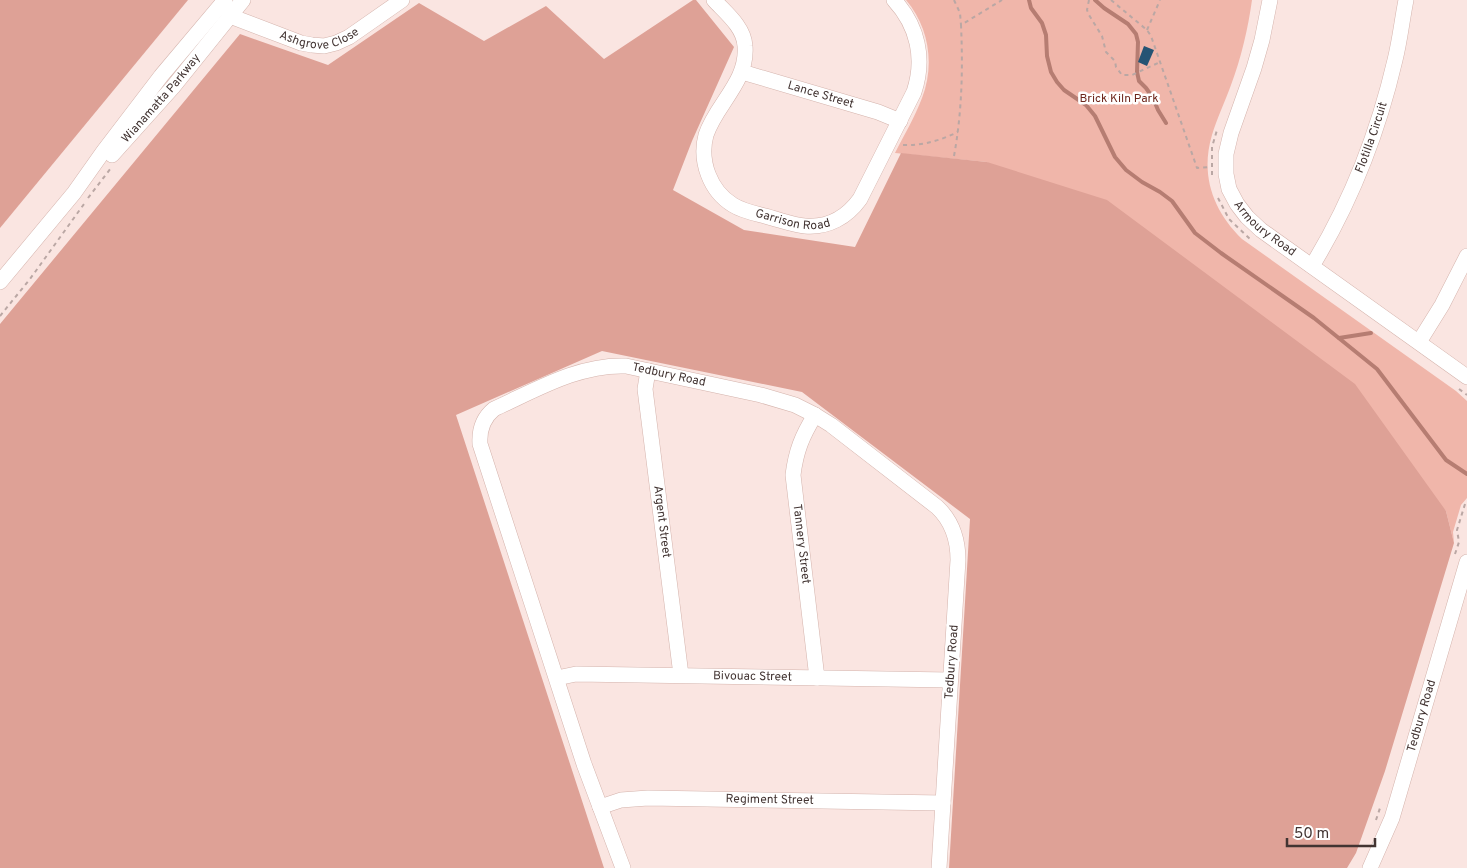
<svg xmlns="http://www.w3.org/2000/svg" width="1467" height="868" font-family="Overpass,sans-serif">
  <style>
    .green { fill: #f0b6aa }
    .forest { fill: #dea196 }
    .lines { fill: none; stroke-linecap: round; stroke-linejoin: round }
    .stream { stroke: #b67d72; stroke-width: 4 }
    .building { fill: #255474 }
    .minor-casing { stroke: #d4b3ac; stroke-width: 16 }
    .path { stroke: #baa7a4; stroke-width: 2; stroke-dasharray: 4 4; stroke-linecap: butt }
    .minor { stroke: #fff; stroke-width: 15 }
    .labels { text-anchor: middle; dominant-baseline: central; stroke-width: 5; stroke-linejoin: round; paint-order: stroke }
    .street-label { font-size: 12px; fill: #423432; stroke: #fff }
    .park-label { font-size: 12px; fill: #6d261b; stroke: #fff }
  </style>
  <rect width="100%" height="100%" fill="#fae5e1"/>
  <path class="green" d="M906,0H1252C1248,29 1241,58 1231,85C1225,102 1217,118 1212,135C1200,175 1213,211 1242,239L1456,391L1467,401V498L1461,505L1453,532L1454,543L1446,511L987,162L895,153C904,135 915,117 922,98C935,65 929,27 906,0Z"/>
  <g class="forest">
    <path d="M0,0H188L0,228Z"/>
    <path d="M693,0H696L734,47L692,141L673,190L744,230L855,247L901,153L987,162L1107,200L1355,384L1446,511L1454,543L1385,771L1356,853L1347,868H949L970,519L802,392L602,351L456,415L604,868H0V324L240,34L328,65L419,3L484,41L546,6L604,59Z"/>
  </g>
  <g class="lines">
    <g class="stream">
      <path d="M1029,0L1031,8L1042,23L1046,35L1047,56L1051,72L1057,82L1064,90L1086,105L1095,116L1115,157L1126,170L1142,182L1160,192L1172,201L1195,233L1221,253L1314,318L1377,369L1446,460L1467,474"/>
      <path d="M1095,0L1104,8L1128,24L1136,34L1138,42L1137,72L1139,81L1146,88L1153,98L1158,110L1166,123"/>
      <path d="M1339,338L1371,333"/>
    </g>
  </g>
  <path class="building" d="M1144,46L1154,50L1147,66L1138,62Z"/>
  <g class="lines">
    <defs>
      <g id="minor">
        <path id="s1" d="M714,0C726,13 744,27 745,46C748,82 716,104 706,135C699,161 710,191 733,205C744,212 759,214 772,218C783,221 794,225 805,226C828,228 847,217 860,199L914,92C925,59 918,26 894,0"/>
        <path id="s2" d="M1270,0L1262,40L1254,68L1231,133L1226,154V174L1229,189L1237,204L1247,217L1261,230L1467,377"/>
        <path id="s3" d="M230,16L301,43L312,45L324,46L336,43L349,37L402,0"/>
        <path id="s4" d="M742,72L878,112L900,121"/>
        <path id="s5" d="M112,155L173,87L243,0"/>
        <path id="s6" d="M1312,266C1351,202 1378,133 1395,60C1400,40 1402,20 1406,0"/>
        <path d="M0,282L74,193L103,152L161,76L225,0"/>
        <path d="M1419,342L1442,305L1467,256"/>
        <path id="s7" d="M648,371L645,389L681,675"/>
        <path id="s8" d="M815,415C802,436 796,451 793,475L817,678"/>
        <path id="s9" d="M557,678L576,674L950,680"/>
        <path id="s10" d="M600,807L621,800L648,798L943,803"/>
        <path id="s11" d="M623,868L584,764L480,444C479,429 483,418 494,409C536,390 579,364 626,366L761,395L795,405L815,415L831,425L937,507C952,521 958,540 958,560L939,868"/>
        <path id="s12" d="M1370,868L1392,818L1467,562"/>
      </g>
    </defs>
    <use href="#minor" class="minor-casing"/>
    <g class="path">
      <path d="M954,0L960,13L961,25"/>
      <path d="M1089,0L1087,10L1089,15L1102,36L1106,52L1115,61L1116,67L1122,75H1132L1160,62"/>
      <path d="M1111,0L1147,30L1151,36L1197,168L1211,167"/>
      <path d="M1147,30L1160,0"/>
      <path d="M903,145C923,146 941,140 958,132"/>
      <path d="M954,156C962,112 963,69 961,25L1002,0"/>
      <path d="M1212,175V147L1217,130"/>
      <path d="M88,198L111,168"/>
      <path d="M1218,198L1229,219L1250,239"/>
      <path d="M0,316L30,279L84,204"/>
      <path d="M1459,389L1467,395"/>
      <path d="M1455,554L1459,542L1457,530L1465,504L1467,501"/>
      <path d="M1376,820L1380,808"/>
    </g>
    <use href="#minor" class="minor"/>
  </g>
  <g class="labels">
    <g class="street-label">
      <text stroke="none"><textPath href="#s3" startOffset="95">Ashgrove Close</textPath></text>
      <text stroke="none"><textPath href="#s4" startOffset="82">Lance Street</textPath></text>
      <text stroke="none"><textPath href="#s5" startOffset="75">Wianamatta Parkway</textPath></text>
      <text stroke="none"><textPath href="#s6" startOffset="142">Flotilla Circuit</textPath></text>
      <text stroke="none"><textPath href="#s1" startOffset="298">Garrison Road</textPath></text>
      <text stroke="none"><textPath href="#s2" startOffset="250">Armoury Road</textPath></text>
      <text stroke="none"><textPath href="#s11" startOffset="671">Tedbury Road</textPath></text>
      <text stroke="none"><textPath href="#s7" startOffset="152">Argent Street</textPath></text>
      <text stroke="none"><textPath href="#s8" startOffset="134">Tannery Street</textPath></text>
      <text transform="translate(952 662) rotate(-86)">Tedbury Road</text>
      <text stroke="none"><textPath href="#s9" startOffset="196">Bivouac Street</textPath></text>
      <text stroke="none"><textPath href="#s12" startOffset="161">Tedbury Road</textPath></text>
      <text stroke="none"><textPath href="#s10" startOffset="171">Regiment Street</textPath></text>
    </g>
    <g class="park-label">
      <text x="1119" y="99">Brick Kiln Park</text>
    </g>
  </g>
  <path d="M1287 838v8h88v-8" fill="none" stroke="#423432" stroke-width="2.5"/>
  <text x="1294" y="838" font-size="15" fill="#423432" stroke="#ffffff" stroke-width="4" paint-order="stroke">50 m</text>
</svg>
